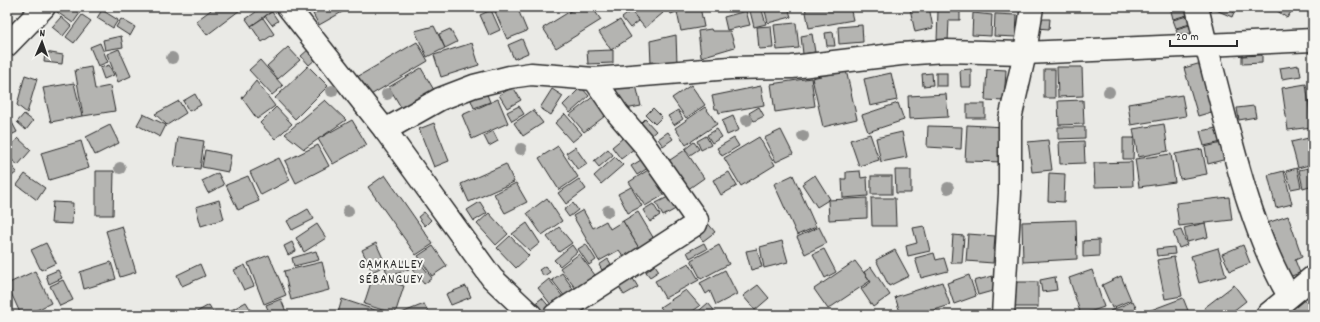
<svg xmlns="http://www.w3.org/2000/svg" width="1320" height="322" font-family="Dekko,sans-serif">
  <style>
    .building { fill: #b4b4b1; stroke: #2b2b2b }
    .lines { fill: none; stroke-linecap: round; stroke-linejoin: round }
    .street-casing { stroke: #2b2b2b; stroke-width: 25 }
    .street { stroke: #f6f6f2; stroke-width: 22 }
    .tree { fill: #979795 }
    .labels { text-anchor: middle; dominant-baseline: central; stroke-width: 4; stroke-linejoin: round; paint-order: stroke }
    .neighbourhood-label { font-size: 13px; letter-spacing: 1px; fill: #2b2b2b; stroke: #f6f6f2 }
  </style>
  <rect width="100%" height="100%" fill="#eaeae6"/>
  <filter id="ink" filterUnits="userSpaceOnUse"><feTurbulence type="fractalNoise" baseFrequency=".025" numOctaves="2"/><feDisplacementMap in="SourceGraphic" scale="8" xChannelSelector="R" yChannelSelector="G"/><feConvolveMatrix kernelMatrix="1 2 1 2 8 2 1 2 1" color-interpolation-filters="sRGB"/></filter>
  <g filter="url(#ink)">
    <g class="building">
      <path d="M57,7H71L80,13L73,23L54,10Z"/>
      <path d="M208,7H244L207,35L196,21L211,10Z"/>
      <path d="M263,7H274L275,9L251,26L246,19Z"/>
      <path d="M325,7H351L319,25L313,14Z"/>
      <path d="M493,7H517L527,31L507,39Z"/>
      <path d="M577,7H592L601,20L556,48L543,28Z"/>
      <path d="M635,7H658L663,13L645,28L631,11Z"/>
      <path d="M668,7H687V8L671,14Z"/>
      <path d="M700,7L704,27L681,31L677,12Z"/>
      <path d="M749,7H761L766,24L754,27Z"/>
      <path d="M764,7H788L791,17L768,23Z"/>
      <path d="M805,7H850L853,20L809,28Z"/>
      <path d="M919,7H929L933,28L915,32L910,9Z"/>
      <rect x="986" y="7" width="24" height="5"/>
      <path d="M1170,7H1192L1194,13L1173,19Z"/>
      <path d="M1215,7H1236L1232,17L1214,9Z"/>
      <path d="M1272,7H1291L1293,9L1287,18Z"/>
      <path d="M102,10L118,20L113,28L97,18Z"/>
      <path d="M491,10L500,30L489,35L480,15Z"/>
      <path d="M938,10H960V20H949L948,42L937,41Z"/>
      <path d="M631,11L639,21L630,28L622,18Z"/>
      <path d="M746,11L750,25L727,30L724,17Z"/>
      <path d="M272,12L278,21L272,25L265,16Z"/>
      <path d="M973,13L992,15L991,36L972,35Z"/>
      <path d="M995,14L1017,15L1016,37L994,36Z"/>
      <path d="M1194,14L1197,22L1176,28L1173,20Z"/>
      <path d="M82,15L91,21L74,43L66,37Z"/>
      <path d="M61,17L71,26L63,36L52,27Z"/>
      <path d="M263,18L274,34L262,42L251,26Z"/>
      <path d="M121,19L135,27L130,36L116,27Z"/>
      <path d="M1037,19H1050L1049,29L1036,28Z"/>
      <path d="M620,20L631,37L611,50L599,32Z"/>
      <path d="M796,23L799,48L777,50L774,25Z"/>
      <path d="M1197,23L1199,34L1179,40L1176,29Z"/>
      <path d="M862,25L863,42L839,44L838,27Z"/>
      <path d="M434,26L445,48L427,57L415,31Z"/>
      <path d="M771,26L773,48L759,49L757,27Z"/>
      <path d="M450,29L457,42L445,48L439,34Z"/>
      <path d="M711,29L712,31H730L735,47L701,57L698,31Z"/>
      <path d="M833,32L835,46H827L825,33Z"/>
      <path d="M812,34L815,52L803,54L801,36Z"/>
      <path d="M676,35L677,63L651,64L650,41Z"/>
      <path d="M121,36L123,47L105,50L103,40Z"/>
      <path d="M522,39L528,53L514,59L508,45Z"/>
      <path d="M417,42L428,61L369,96L357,77Z"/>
      <path d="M100,43L108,62L98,66L90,47Z"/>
      <path d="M472,43L479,65L441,77L434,55Z"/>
      <path d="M288,47L300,60L278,79L267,66Z"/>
      <path d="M119,49L131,76L118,82L107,54Z"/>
      <path d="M309,49L317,58L309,65L301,56Z"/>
      <path d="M613,50V63L588,64L587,51Z"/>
      <path d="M45,52L63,55L62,64L44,62Z"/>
      <path d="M1262,55V63L1242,64V56Z"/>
      <path d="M260,60L283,86L272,95L249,70Z"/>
      <path d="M1208,61L1222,109L1198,116L1184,68Z"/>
      <path d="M109,65L114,75L104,79L100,68Z"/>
      <path d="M1299,65L1301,76L1282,79L1280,68Z"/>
      <path d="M308,66L328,86L295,119L275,98Z"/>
      <path d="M91,67L95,89L110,86L115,111L83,116L75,70Z"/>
      <path d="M1057,67H1082L1083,96L1058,97Z"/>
      <path d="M421,68L434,90L402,109L389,87Z"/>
      <path d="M971,69V87H961L960,70Z"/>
      <path d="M987,69L1006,70L1004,101L985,100Z"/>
      <rect x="1044" y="69" width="11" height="29"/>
      <path d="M846,70L857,119L823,127L812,78Z"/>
      <path d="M891,73L897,100L870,106L864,79Z"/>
      <path d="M932,73L933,85L923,86L922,74Z"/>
      <rect x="936" y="73" width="11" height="13"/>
      <path d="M25,75L37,79L27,113L17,105Z"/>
      <path d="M811,78L815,106L775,112L771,84Z"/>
      <path d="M256,81L275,106L257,119L242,98Z"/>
      <path d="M74,83L82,116L51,122L43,88Z"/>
      <path d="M1306,84L1312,127L1288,130L1282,88Z"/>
      <path d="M615,85H636L641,106L620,110Z"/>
      <path d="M691,85L705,105L686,118L672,98Z"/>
      <path d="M761,86L764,105L719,113L718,109H715L712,96Z"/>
      <path d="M513,87L521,100L507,108L499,95Z"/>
      <path d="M581,87L589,96L570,113L563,105Z"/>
      <path d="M552,89L563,96L551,115L540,108Z"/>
      <path d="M486,92L490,102L474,108L470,98Z"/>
      <path d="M195,94L201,105L189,111L183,101Z"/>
      <path d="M946,94L948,117L909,119L908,96Z"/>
      <path d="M595,95L609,113L584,132L570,115Z"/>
      <path d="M1182,95L1186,116L1131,125L1128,104Z"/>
      <path d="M498,99L508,123L472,139L462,115Z"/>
      <path d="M325,100L346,120L304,149L285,134Z"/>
      <path d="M1083,100L1084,124L1059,125L1058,101Z"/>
      <path d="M179,101L186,113L167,125L155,114Z"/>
      <path d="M898,103L904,120L868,132L862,115Z"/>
      <rect x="967" y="104" width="18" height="14"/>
      <path d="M519,106L524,114L512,121L507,112Z"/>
      <path d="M1254,106L1256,117L1239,120L1237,108Z"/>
      <path d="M276,107L292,124L275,139L260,123Z"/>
      <path d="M705,107L717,124L686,145L675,128Z"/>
      <path d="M759,107L764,116L754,121L749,113Z"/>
      <path d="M653,108L662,117L655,124L646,115Z"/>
      <path d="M533,110L543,123L523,136L514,123Z"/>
      <path d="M678,110L683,119L674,125L668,116Z"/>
      <path d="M7,113L17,132L7,137Z"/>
      <path d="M24,114L33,121L26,130L17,122Z"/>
      <path d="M143,114L166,125L160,137L137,125Z"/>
      <path d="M565,114L582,134L572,142L555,123Z"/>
      <path d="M733,116L739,130L727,135L722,121Z"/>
      <path d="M645,119L656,131L646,140L635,129Z"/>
      <path d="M352,120L367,145L333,164L318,139Z"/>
      <path d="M434,123L449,161L434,167L419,129Z"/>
      <path d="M1164,124L1168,151L1138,157L1133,129Z"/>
      <path d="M110,125L119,143L95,155L86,137Z"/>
      <path d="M967,125L1005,127L1004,162L965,161Z"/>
      <path d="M928,126L962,127L961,149L927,147Z"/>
      <path d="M1228,126L1231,140L1204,146L1200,131Z"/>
      <path d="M1058,127H1085V138L1058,139Z"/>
      <path d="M717,129L722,137L712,143L707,135Z"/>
      <path d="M781,130L793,154L776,162L764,138Z"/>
      <path d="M493,131L498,141L489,146L484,136Z"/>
      <path d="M668,132L673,139L663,146L658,139Z"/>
      <path d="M902,132L907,157L881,162L876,138Z"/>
      <path d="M629,133L639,145L621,159L612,147Z"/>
      <path d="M870,134L879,160L859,166L850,140Z"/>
      <path d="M706,136L711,145L701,150L697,141Z"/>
      <path d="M178,137L204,141L200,169L174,166Z"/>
      <path d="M759,137L775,165L741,186L724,158Z"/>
      <path d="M1313,137V164L1298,168L1291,142Z"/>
      <path d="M18,138L31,150L18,165L7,156V150Z"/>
      <path d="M734,138L739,146L722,156L717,148Z"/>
      <path d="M1123,138H1134L1133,159H1123Z"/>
      <path d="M1048,140L1052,170L1032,172L1028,142Z"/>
      <path d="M81,141L89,168L49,180L41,153Z"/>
      <path d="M1084,141L1085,163L1060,164L1059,142Z"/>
      <path d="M1230,141L1234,157L1208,164L1205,147Z"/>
      <path d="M694,142L699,149L690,155L685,149Z"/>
      <path d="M318,145L329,166L296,183L285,161Z"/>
      <path d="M558,146L578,177L559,190L539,158Z"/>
      <path d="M575,147L587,164L578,170L566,153Z"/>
      <path d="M608,149L613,155L599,167L594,161Z"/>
      <path d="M1202,149L1207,174L1180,179L1175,154Z"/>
      <path d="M205,150L231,155L228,172L202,167Z"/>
      <path d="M685,150L704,178L684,192L664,164Z"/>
      <path d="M1171,154L1175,182L1139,187L1135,159Z"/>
      <path d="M615,157L623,165L601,184L594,176Z"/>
      <path d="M646,157L651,166L637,175L631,166Z"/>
      <path d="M279,158L290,180L261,195L250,172Z"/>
      <path d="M7,161L17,172L7,180Z"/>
      <path d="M1132,162L1133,186L1095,187L1094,163Z"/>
      <path d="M506,164L514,182L469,202L461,184Z"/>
      <path d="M653,167L669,192L645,206L629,182Z"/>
      <path d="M1313,167V185L1303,188L1299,170Z"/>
      <path d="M1297,168L1301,187L1291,189L1286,171Z"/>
      <path d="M895,170H911V193H896Z"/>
      <path d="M96,171H114L113,215H96Z"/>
      <path d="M860,171L861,178L867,177L868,196L843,198L842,179H846V172Z"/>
      <path d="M1284,171L1292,204L1276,208L1268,175Z"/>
      <path d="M729,172L737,186L721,195L713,180Z"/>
      <path d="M218,173L224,185L208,193L202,181Z"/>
      <path d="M1049,173L1065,174L1064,202L1048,201Z"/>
      <path d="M25,174L45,188L37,200L17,185Z"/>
      <path d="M385,175L433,244L416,255L368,187Z"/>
      <path d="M793,175L816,227L797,235L774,184Z"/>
      <path d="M815,175L830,199L817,207L802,184Z"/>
      <path d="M248,176L259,201L238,210L226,185Z"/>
      <rect x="871" y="176" width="21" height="18"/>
      <path d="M579,179L586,189L566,204L558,193Z"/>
      <path d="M516,183L527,202L505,213L494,194Z"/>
      <path d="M631,187L642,206L628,213L618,194Z"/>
      <path d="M674,194L681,206L663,216L656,203Z"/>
      <path d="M1229,197L1232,220L1179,226L1176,203Z"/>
      <path d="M547,198L562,221L542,235L527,213Z"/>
      <path d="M867,198V218L829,220L828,200Z"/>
      <path d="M871,198H895L896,226H872Z"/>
      <path d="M219,200L224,219L201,226L196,207Z"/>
      <path d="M53,202L73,203L72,224L51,223Z"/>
      <path d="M480,202L487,213L474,221L467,210Z"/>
      <path d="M573,203L578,210L569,217L564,210Z"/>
      <path d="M653,204L660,215L650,222L643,210Z"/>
      <path d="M308,209L314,219L292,230L287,221Z"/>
      <path d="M583,210L593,228L606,221L610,229L623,221L639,248L624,257L619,250L599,261L573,216Z"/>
      <path d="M424,212L431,220L425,226L418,217Z"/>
      <path d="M638,212L654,239L639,248L623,221Z"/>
      <path d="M489,213L508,234L496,245L477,224Z"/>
      <path d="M1288,216L1302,257L1295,260L1300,273L1286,278L1267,223Z"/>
      <path d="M1076,220L1077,259L1023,262L1022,222Z"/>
      <path d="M706,221L715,232L703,241L694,229Z"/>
      <path d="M527,223L540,243L530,251L512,234Z"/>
      <path d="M1205,223L1208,237L1187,242L1184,228Z"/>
      <path d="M317,224L326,238L304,252L296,238Z"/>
      <path d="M122,226L136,272L120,277L106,231Z"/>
      <path d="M924,226L930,251L908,256L906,246L917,243L913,228Z"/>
      <path d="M559,227L572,243L559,252L547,237Z"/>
      <path d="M819,227L827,243L805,254L797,237Z"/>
      <path d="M1181,230L1187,245L1179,248L1173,232Z"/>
      <path d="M968,234L995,236L993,263L966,261Z"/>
      <path d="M953,235L964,236L962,263H951Z"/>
      <path d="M510,236L529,256L516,268L497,248Z"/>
      <path d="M1099,240V256L1083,257V241Z"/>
      <path d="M782,241L788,262L764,268L760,247Z"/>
      <path d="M292,242L296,251L288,255L284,246Z"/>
      <path d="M46,243L56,263L41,270L31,250Z"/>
      <path d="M376,243L386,265L372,272L362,250Z"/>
      <path d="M704,243L707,249L690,258L687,252Z"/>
      <path d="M586,244L596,260L589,265L578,249Z"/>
      <path d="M572,245L577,252L560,266L554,260Z"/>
      <path d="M719,245L729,264L701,279L691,260Z"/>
      <path d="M1243,245L1250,263L1230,271L1222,254Z"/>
      <path d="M433,246L447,266L432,276L418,256Z"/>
      <path d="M1174,247L1175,254L1157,256L1156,249Z"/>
      <path d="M1218,248L1226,276L1199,283L1191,256Z"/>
      <path d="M757,249L762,267L751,270L746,251Z"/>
      <path d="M824,249L836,272L825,278L813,254Z"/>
      <path d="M895,250L909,276L889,286L876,260Z"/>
      <path d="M316,251L319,260L294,266L292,258Z"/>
      <path d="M934,253L936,260L944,258L948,271L921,278L915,258Z"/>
      <path d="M579,254L595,275L576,289L560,268Z"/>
      <path d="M269,255L286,295L264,304L248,263Z"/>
      <path d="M1174,257L1182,296L1165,299L1157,260Z"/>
      <path d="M608,259L611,264L602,270L599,265Z"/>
      <path d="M406,260L409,269L388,277L385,267Z"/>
      <path d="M855,261L870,281L828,309L814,289Z"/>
      <path d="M111,262L116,279L84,289L80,272Z"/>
      <path d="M322,262L329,290L291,300L284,271Z"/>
      <path d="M689,263L699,280L665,298L655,281Z"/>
      <path d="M200,264L205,276L182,286L177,275Z"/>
      <path d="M421,264L432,278L424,284L413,270Z"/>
      <path d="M245,265L254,286L244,290L234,270Z"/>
      <path d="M655,265L659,271L650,277L646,272Z"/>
      <path d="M545,266L550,272L544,276L539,270Z"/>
      <path d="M871,267L890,295L873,307L861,289L871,282L864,272Z"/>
      <path d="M58,270L62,278L49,284L46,275Z"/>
      <path d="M725,270L737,294L716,305L710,291L706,294L700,283Z"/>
      <path d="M1092,270L1104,307L1081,315L1069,278Z"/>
      <path d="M35,271L51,303L27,315H21L7,284Z"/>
      <path d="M629,272L638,287L624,295L615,280Z"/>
      <path d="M562,273L574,290L565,297L552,280Z"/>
      <path d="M969,275L976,296L954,304L947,283Z"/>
      <path d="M373,276L404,286L395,314L364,304Z"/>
      <path d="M992,276L996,290L978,295L974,281Z"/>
      <path d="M1121,276L1131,300L1112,308L1102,285Z"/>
      <path d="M1055,277L1057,290L1042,292L1040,280Z"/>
      <path d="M549,279L563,297L552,306L538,288Z"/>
      <path d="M63,280L73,300L60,306L50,286Z"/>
      <path d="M942,282L950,305L919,315H901L895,297Z"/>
      <rect x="1013" y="282" width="25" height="25"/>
      <path d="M758,285L769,298L755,310L743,296Z"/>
      <path d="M1234,285L1246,301L1228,315H1209L1204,308Z"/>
      <path d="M466,286L471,297L451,305L446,294Z"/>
      <path d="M686,290L700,306L687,315H667L660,307Z"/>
      <path d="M542,298L551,309L544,315L533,305Z"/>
      <path d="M1183,298L1189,313L1184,315H1144L1143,313Z"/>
      <path d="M281,299L286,312L279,315H270L266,305Z"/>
      <path d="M342,299L378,311L376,315H344L338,313Z"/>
      <path d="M1303,299L1313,312V315H1296L1291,309Z"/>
      <path d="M1133,301L1137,310L1125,315H1112L1110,311Z"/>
      <path d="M246,302L254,315H227L226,313Z"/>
      <path d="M708,303L718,315H694Z"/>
      <path d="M424,304L430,315L399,314Z"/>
      <path d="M209,305L215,315H196L195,313Z"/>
    </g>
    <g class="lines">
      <defs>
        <g id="street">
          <path d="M288,7L385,130L492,278L531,315"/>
          <path d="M1197,7L1206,45L1313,40"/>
          <path d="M7,45L44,7"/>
          <path d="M385,130L440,99L474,86L510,77L531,74L594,79L730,68L792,67L901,54L945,51L1025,53L1206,45C1229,128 1246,222 1289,296"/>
          <path d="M555,315L696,224L697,220L643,143L618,114L594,79"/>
          <path d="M1003,315L1010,193V119L1025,53L1032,7"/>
          <path d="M1267,315L1313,277"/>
        </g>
      </defs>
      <use href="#street" class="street-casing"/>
      <use href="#street" class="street"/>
    </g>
    <g class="tree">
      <circle cx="172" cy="58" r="6"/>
      <circle cx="332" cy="91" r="6"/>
      <circle cx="1109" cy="92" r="6"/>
      <circle cx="387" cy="94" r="6"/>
      <circle cx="747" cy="120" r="6"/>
      <circle cx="803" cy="136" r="6"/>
      <circle cx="521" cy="149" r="6"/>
      <circle cx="120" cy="168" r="6"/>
      <circle cx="948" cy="188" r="6"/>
      <circle cx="348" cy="211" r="6"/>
      <circle cx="608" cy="211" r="6"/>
    </g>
  </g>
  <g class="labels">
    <g class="neighbourhood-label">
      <text x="391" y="265">GAMKALLEY<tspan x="391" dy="15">SÉBANGUEY</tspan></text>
    </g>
  </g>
  <rect width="1320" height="322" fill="none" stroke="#f6f6f2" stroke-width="24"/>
  <rect x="12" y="12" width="1296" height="298" fill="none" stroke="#2b2b2b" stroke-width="1.5" filter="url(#ink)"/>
  <g transform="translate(42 42) rotate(2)" stroke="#f6f6f2" stroke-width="3" paint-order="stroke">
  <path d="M0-3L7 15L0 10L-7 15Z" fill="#2b2b2b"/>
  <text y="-6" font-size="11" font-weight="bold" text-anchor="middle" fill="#2b2b2b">N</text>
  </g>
  <path d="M1170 40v6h67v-6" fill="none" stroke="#2b2b2b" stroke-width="2"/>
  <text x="1176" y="40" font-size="12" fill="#2b2b2b" stroke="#f6f6f2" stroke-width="3" paint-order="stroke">20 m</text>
</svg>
